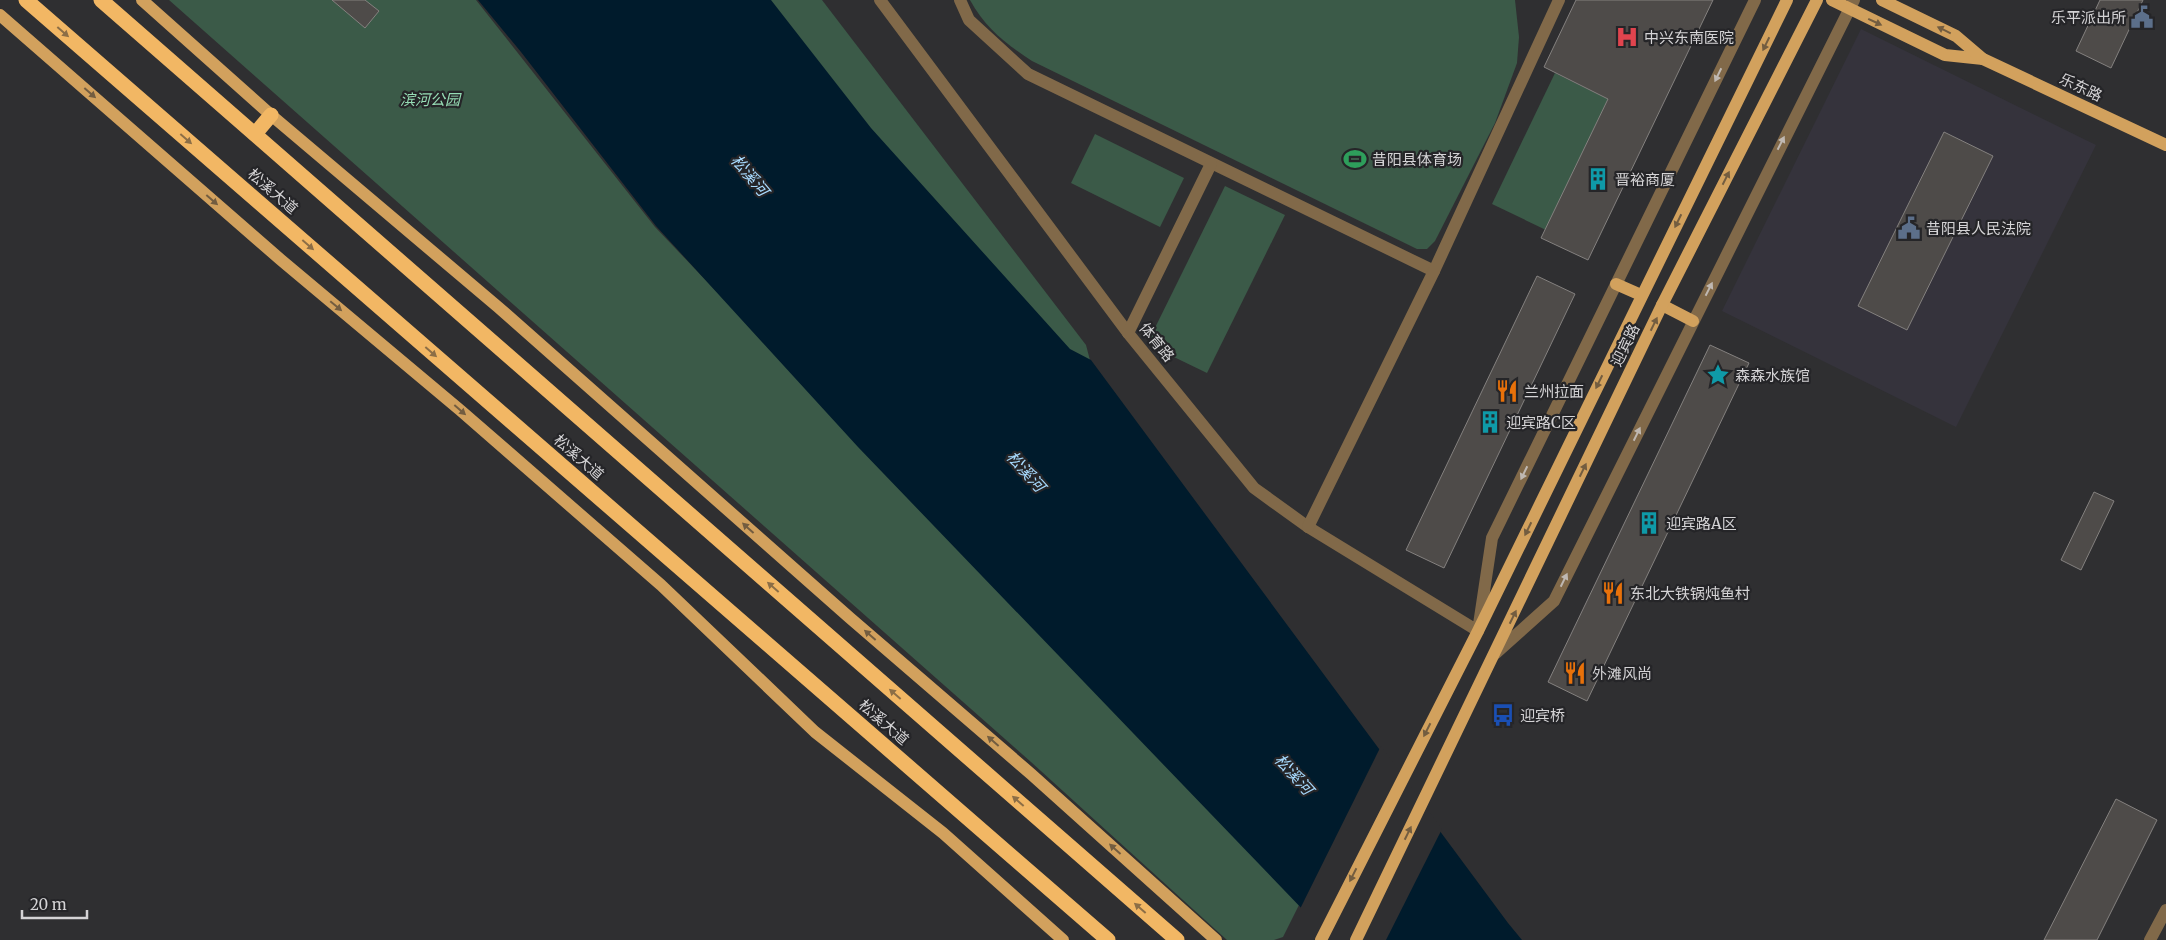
<svg xmlns="http://www.w3.org/2000/svg" width="2166" height="940" font-family="Merriweather,'Noto Sans SC',serif">
  <style>
    .built { fill: #35333c }
    .green { fill: #3b5a48 }
    .water { fill: #001b2c }
    .pier { fill: #2f2f31 }
    .building { fill: #4e4b49; stroke: #84817f }
    .lines { fill: none; stroke-linecap: round; stroke-linejoin: round }
    .minor { stroke: #816949; stroke-width: 12 }
    .major { stroke: #d2a15d; stroke-width: 12 }
    .highway { stroke: #f2b764; stroke-width: 15 }
    .oneway { fill: #735d40 }
    .oneway2 { fill: #8c6e46 }
    .oneway3 { fill: #bfb8b2 }
    .labels { text-anchor: middle; dominant-baseline: central; stroke-width: 4.5; stroke-linejoin: round; paint-order: stroke }
    .poi-label { font-size: 15px; fill: #d4d3d5; stroke: #252528; text-anchor: start }
    .street-label { font-size: 15px; fill: #d4d3d5; stroke: #252528 }
    .park-label { font-size: 15px; font-style: italic; fill: #96ddb5; stroke: #252528 }
    .water-label { font-size: 16px; font-style: italic; fill: #a7dafe; stroke: #252528 }
  </style>
  <rect width="100%" height="100%" fill="#2f2f31"/>
  <path class="built" d="M1861,29L2096,145L1956,427L1722,311Z"/>
  <g class="green">
    <path d="M169,0H476L655,227L1300,903L1283,937L1274,940H1227L1031,762Z"/>
    <path d="M753,0H822L1086,345L1092,368L1065,353Z"/>
    <path d="M970,0H1515L1519,37L1517,63L1495,123L1435,241L1427,249H1417L1032,61C1005,43 986,29 970,0Z"/>
    <path d="M1555,73L1608,99L1546,230L1492,204Z"/>
    <path d="M1095,134L1184,178L1160,227L1071,183Z"/>
    <path d="M1225,186L1285,215L1207,373L1147,344Z"/>
  </g>
  <path class="water" d="M478,0H771L871,128L1070,349L1091,360L1508,923L1522,940H1332L858,447L656,226L521,52Z"/>
  <path class="pier" d="M1381,746L1442,829L1386,940H1329L1299,911Z"/>
  <g class="building">
    <path d="M332,0H365L379,11L365,28Z"/>
    <path d="M1576,0H1713L1588,260L1541,238L1608,99L1544,67Z"/>
    <path d="M2100,0H2143L2111,68L2076,51Z"/>
    <path d="M1944,132L1993,156L1907,330L1858,306Z"/>
    <path d="M1537,276L1575,294L1444,568L1406,550Z"/>
    <path d="M1710,345L1749,363L1587,701L1548,682Z"/>
    <path d="M2094,492L2114,501L2081,570L2061,560Z"/>
    <path d="M2116,799L2157,820L2097,940H2044Z"/>
  </g>
  <g class="lines">
    <g class="minor">
      <path d="M880,0L1128,333L1254,488L1308,527L1478,631L1492,538L1755,0"/>
      <path d="M960,0L969,20L1028,74L1434,271"/>
      <path d="M1128,333L1211,164"/>
      <path d="M1308,527L1434,271L1559,0"/>
      <path d="M1496,653L1554,601L1854,0"/>
      <path d="M2150,940L2166,910"/>
    </g>
    <g class="major">
      <path d="M142,0L271,115L498,307L850,618L1031,774L1216,940"/>
      <path d="M1832,0L1945,55L1983,59"/>
      <path d="M1882,0L1956,36L1983,59L2166,145"/>
      <path d="M0,15L281,260L460,410L661,585L815,732L943,833L1063,940"/>
      <path d="M1616,284L1641,295"/>
      <path d="M1662,305L1693,321"/>
      <path d="M1321,940L1478,631L1787,0"/>
      <path d="M1356,940L1662,305L1817,0"/>
    </g>
    <g class="highway">
      <path d="M26,0L1108,940"/>
      <path d="M101,0L1177,940"/>
      <path d="M255,134L271,115"/>
    </g>
  </g>
  <defs><path id="oneway-solid" d="M-6-.8H1V-3.2L6.5 0L1 3.2V.8H-6Z" transform="scale(1.25)"/></defs>
  <g class="oneway">
    <use href="#oneway-solid" transform="translate(1875 22) rotate(25)"/>
    <use href="#oneway-solid" transform="translate(1944 30) rotate(-154)"/>
    <use href="#oneway-solid" transform="translate(1766 44) rotate(116)"/>
    <use href="#oneway-solid" transform="translate(90 93) rotate(41)"/>
    <use href="#oneway-solid" transform="translate(1726 178) rotate(-63)"/>
    <use href="#oneway-solid" transform="translate(212 200) rotate(41)"/>
    <use href="#oneway-solid" transform="translate(1678 221) rotate(116)"/>
    <use href="#oneway-solid" transform="translate(336 306) rotate(40)"/>
    <use href="#oneway-solid" transform="translate(1654 324) rotate(-64)"/>
    <use href="#oneway-solid" transform="translate(1599 382) rotate(116)"/>
    <use href="#oneway-solid" transform="translate(460 410) rotate(41)"/>
    <use href="#oneway-solid" transform="translate(1583 470) rotate(-64)"/>
    <use href="#oneway-solid" transform="translate(748 528) rotate(-138)"/>
    <use href="#oneway-solid" transform="translate(1528 529) rotate(116)"/>
    <use href="#oneway-solid" transform="translate(1513 617) rotate(-64)"/>
    <use href="#oneway-solid" transform="translate(870 635) rotate(-139)"/>
    <use href="#oneway-solid" transform="translate(1427 730) rotate(117)"/>
    <use href="#oneway-solid" transform="translate(993 741) rotate(-139)"/>
    <use href="#oneway-solid" transform="translate(1408 833) rotate(-64)"/>
    <use href="#oneway-solid" transform="translate(1115 849) rotate(-138)"/>
    <use href="#oneway-solid" transform="translate(1353 875) rotate(117)"/>
  </g>
  <g class="oneway2">
    <use href="#oneway-solid" transform="translate(63 32) rotate(41)"/>
    <use href="#oneway-solid" transform="translate(186 139) rotate(41)"/>
    <use href="#oneway-solid" transform="translate(308 245) rotate(41)"/>
    <use href="#oneway-solid" transform="translate(431 352) rotate(41)"/>
    <use href="#oneway-solid" transform="translate(773 587) rotate(-139)"/>
    <use href="#oneway-solid" transform="translate(895 694) rotate(-139)"/>
    <use href="#oneway-solid" transform="translate(1018 801) rotate(-139)"/>
    <use href="#oneway-solid" transform="translate(1140 908) rotate(-139)"/>
  </g>
  <g class="oneway3">
    <use href="#oneway-solid" transform="translate(1718 75) rotate(116)"/>
    <use href="#oneway-solid" transform="translate(1781 143) rotate(-63)"/>
    <use href="#oneway-solid" transform="translate(1709 289) rotate(-63)"/>
    <use href="#oneway-solid" transform="translate(1637 434) rotate(-64)"/>
    <use href="#oneway-solid" transform="translate(1524 473) rotate(116)"/>
    <use href="#oneway-solid" transform="translate(1564 580) rotate(-64)"/>
  </g>
  <defs>
    <symbol id="civic-bare" viewBox="-9 -9 18 18"><path d="M-.6-6.5H3V-4.5H.6V-3L4-1V1h2V6H-6V1h2V-1L-.6-3ZM-1.2 2.5V6h2.4V2.5Z" fill="#5c6f8a" stroke="#252528" stroke-width="2.5" paint-order="stroke"/></symbol>
    <symbol id="hospital-bare" viewBox="-9 -9 18 18"><path d="M-5-5h3v3.5h4V-5h3V5h-3V1.5h-4V5h-3Z" fill="#e0444e" stroke="#252528" stroke-width="2.5" paint-order="stroke"/></symbol>
    <symbol id="stadium-bare" viewBox="-9 -9 18 18"><path d="M0-5a6.5 5 0 1 0 0 10a6.5 5 0 1 0 0-10ZM-3.5-1.8h7v3.6h-7Z" fill="#2e9e5b" stroke="#252528" stroke-width="2.5" paint-order="stroke"/></symbol>
    <symbol id="building-bare" viewBox="-9 -9 18 18"><path d="M-4-6H4V6H1V3H-1V6H-4ZM-2.5-4.3h1.7v1.8h-1.7ZM.8-4.3h1.7v1.8H.8ZM-2.5-1h1.7V.8h-1.7ZM.8-1h1.7V.8H.8Z" fill="#0f9aa8" stroke="#252528" stroke-width="2.5" paint-order="stroke"/></symbol>
    <symbol id="sight-bare" viewBox="-9 -9 18 18"><path d="M0-6L1.8-2.2L6-1.7L2.9 1.2L3.7 5.4L0 3.3L-3.7 5.4L-2.9 1.2L-6-1.7L-1.8-2.2Z" fill="#0f9aa8" stroke="#252528" stroke-width="2.5" paint-order="stroke"/></symbol>
    <symbol id="restaurant-bare" viewBox="-9 -9 18 18"><path d="M-5-6h1v4h1v-4h1v4h1v-4h1v5L-1.5 .5V6h-2V.5L-5-1ZM5-6V6H3V1.5H1.5Q1.5-4 5-6Z" fill="#e8710a" stroke="#252528" stroke-width="2.5" paint-order="stroke"/></symbol>
    <symbol id="bus-bare" viewBox="-9 -9 18 18"><path d="M-5-6H5V4H4V6H2V4H-2V6H-4V4H-5ZM-3.5-4V0h7V-4ZM-3.5 1.2v1.5H-2V1.2ZM2 1.2v1.5H3.5V1.2Z" fill="#1a4fb4" stroke="#252528" stroke-width="2.5" paint-order="stroke"/></symbol>
  </defs>
  <g fill-rule="evenodd">
    <use href="#civic-bare" x="2126" y="1" width="32" height="32"/>
    <use href="#hospital-bare" x="1611" y="21" width="32" height="32"/>
    <use href="#stadium-bare" x="1339" y="143" width="32" height="32"/>
    <use href="#building-bare" x="1582" y="163" width="32" height="32"/>
    <use href="#civic-bare" x="1893" y="212" width="32" height="32"/>
    <use href="#sight-bare" x="1702" y="359" width="32" height="32"/>
    <use href="#restaurant-bare" x="1491" y="375" width="32" height="32"/>
    <use href="#building-bare" x="1474" y="406" width="32" height="32"/>
    <use href="#building-bare" x="1633" y="507" width="32" height="32"/>
    <use href="#restaurant-bare" x="1597" y="577" width="32" height="32"/>
    <use href="#restaurant-bare" x="1559" y="657" width="32" height="32"/>
    <use href="#bus-bare" x="1487" y="699" width="32" height="32"/>
  </g>
  <g class="labels">
    <g class="poi-label">
      <text x="2126" y="17" text-anchor="end">乐平派出所</text>
      <text x="1644" y="37">中兴东南医院</text>
      <text x="1372" y="159">昔阳县体育场</text>
      <text x="1615" y="179">晋裕商厦</text>
      <text x="1926" y="228">昔阳县人民法院</text>
      <text x="1735" y="375">森森水族馆</text>
      <text x="1524" y="391">兰州拉面</text>
      <text x="1506" y="422">迎宾路C区</text>
      <text x="1666" y="523">迎宾路A区</text>
      <text x="1630" y="593">东北大铁锅炖鱼村</text>
      <text x="1592" y="673">外滩风尚</text>
      <text x="1520" y="715">迎宾桥</text>
    </g>
    <g class="street-label">
      <text transform="translate(2081 87) rotate(25)">乐东路</text>
      <text transform="translate(273 191) rotate(41)">松溪大道</text>
      <text transform="translate(1157 342) rotate(51)">体育路</text>
      <text transform="translate(1625 345) rotate(-64)">迎宾路</text>
      <text transform="translate(579 457) rotate(41)">松溪大道</text>
      <text transform="translate(884 722) rotate(41)">松溪大道</text>
    </g>
    <g class="park-label">
      <text x="430" y="99">滨河公园</text>
    </g>
    <g class="water-label">
      <text transform="translate(750 175) rotate(50)">松溪河</text>
      <text transform="translate(1026 471) rotate(48)">松溪河</text>
      <text transform="translate(1294 774) rotate(48)">松溪河</text>
    </g>
  </g>
  <path d="M22 910v8h65v-8" fill="none" stroke="#d4d3d5" stroke-width="2.5"/>
  <text x="30" y="910" font-size="15" fill="#d4d3d5" stroke="#252528" stroke-width="4" paint-order="stroke">20 m</text>
</svg>
